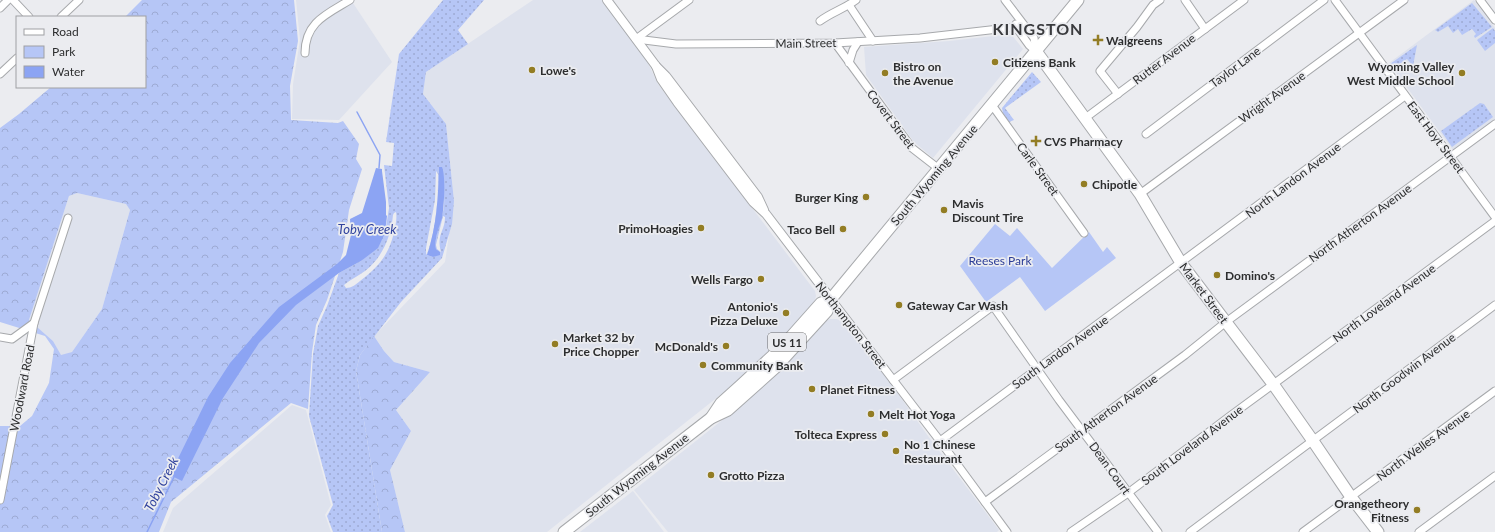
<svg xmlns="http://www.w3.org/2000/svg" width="1495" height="532" font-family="Lato,sans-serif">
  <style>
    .built { fill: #dee2ed }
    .grass { fill: url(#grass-dots); fill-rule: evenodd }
    .forest { fill: url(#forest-crowns); fill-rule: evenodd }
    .green { fill: #b6c6f6 }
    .water { fill: #8ca4f3 }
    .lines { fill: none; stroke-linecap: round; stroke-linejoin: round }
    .stream { stroke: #8ca4f3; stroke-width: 1.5 }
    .minor-casing { stroke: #a7a9ac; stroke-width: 9 }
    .tertiary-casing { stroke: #a7a9ac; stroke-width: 10 }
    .primary-casing { stroke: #a7a9ac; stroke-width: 13 }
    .minor { stroke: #fff; stroke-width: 7 }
    .tertiary { stroke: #fff; stroke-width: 8 }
    .primary { stroke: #fff; stroke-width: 11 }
    .poi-dot { fill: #937d24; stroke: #ebecf0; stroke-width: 1.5 }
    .labels { text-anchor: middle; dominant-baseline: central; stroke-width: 3.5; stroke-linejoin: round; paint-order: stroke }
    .shield { fill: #ebecf0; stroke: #666769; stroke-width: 1 }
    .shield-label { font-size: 11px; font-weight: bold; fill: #2d2e2f }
    .poi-label { font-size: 12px; font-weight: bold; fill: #2d2e2f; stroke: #ebecf0; text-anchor: start }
    .street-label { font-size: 12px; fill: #2d2e2f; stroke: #ebecf0 }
    .park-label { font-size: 12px; fill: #2c3d97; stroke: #ebecf0 }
    .water-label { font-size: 13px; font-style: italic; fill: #31439e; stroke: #ebecf0 }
    .district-label { font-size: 16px; font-weight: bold; letter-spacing: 1px; fill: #3a3b3e; stroke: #ebecf0 }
  </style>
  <defs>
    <pattern id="grass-dots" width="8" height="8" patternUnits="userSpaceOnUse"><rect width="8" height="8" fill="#b6c6f6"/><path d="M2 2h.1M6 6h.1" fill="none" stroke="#9daad3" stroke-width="1.8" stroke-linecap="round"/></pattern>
    <pattern id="forest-crowns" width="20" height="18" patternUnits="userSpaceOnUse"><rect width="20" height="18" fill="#b6c6f6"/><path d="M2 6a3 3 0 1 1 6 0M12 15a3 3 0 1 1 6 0" fill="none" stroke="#9daad3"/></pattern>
  </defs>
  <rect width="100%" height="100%" fill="#ebecf0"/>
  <g class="built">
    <path d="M296,0H351L392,62L339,120L292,119L293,84L300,40Z"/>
    <path d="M533,0H602L647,61L658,84L815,291L816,296L815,300L802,317L777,344L738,381L547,532H405L390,470L411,431L396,410L430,372L394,362L384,351L374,336L445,262L454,201L446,124L423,94L426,72Z"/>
    <path d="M1474,0L1495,28V119L1453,150L1389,63Z"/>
    <path d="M1011,34L1023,49L933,158L914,142L866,75L864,47L949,41Z"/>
    <path d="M77,193L126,204L130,210L102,309L72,352L61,356L53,341L29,320L69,196Z"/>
    <path d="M830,319H837L844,323L884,374L928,436L999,530L997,532H668L634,490L730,414L824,322Z"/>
    <path d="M292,405L306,410L331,505L325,515L331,532H163L173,508Z"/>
    <path d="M633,491L664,532H580Z"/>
  </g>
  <g class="grass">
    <path d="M443,0H484L458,30L468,44L426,72L423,94L446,124L454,201L452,224L442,258L401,302L360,355L356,371L382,532H333L327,516L333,505L309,416L313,354L318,326L327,306L339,273L361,261L385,233L389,208L384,165L392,166L394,143L386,142L399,54ZM439,167C441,180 445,193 444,205C443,220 433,235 436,249L440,252L433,257L427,255C437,226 438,197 439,167ZM436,171L438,174C438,197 438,236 426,255V248L435,200ZM396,212C397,217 396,223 395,228C390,253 380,266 360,281C355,285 352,288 346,288L344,285C351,279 358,276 365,271C383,257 391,236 393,215L394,213ZM443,216L445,217C445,232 436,234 441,252L437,249L436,245Z"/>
    <path d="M1472,3L1492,27L1475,38L1474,36L1476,34L1472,29L1462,35L1458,29L1453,33L1448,26L1438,32L1435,30Z"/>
    <path d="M1493,28L1495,31V43L1485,51L1477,40Z"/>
    <path d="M1417,45L1413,66L1407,59L1393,68L1390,64Z"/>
    <path d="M1032,72L1041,82L1005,108L1014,120L1009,122L1003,113L1002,108Z"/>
    <path d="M1480,103L1484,104L1493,117L1452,147L1441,131Z"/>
  </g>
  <g class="forest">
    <path d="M142,0H294L298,41L290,86L291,120L338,123L343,121L359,144L356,159L362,169L349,210L343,252L327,300L316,325L312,352L308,409L291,403L171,502L159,532H0V426H20L32,416L49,383L54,349L45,336L0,322V128L19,114L51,87H145V17H125ZM77,193L126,204L130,210L102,309L72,352L61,355L53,341L29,320L69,196Z"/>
    <path d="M374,336L384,351L394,362L430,372L396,410L411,431L390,470L405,532H382L356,371L360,355Z"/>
  </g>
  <path class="green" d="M995,224L1010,236L1017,228L1052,268L1089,232L1103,252L1107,247L1116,258L1045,311L1020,277L986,302L960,266Z"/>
  <g class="water">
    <path d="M439,167H442C446,177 444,207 442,218C439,228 434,239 436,249L440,252V255L433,257L427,255C437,225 438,198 439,167Z"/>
    <path d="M376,168L382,169V171L386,202V215L387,216L385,233L378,248L361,261L339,273L296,305L259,343L223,398L182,481L170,475L208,397L230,363L279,307L337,264L346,255L351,235L350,219L362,213Z"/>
  </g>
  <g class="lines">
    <g class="stream">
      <path d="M357,112L380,155L379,168"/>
      <path d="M147,532L174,477"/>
    </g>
    <defs>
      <g id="minor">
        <path d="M13,0L29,17"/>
        <path d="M1005,0L1034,38L1036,51"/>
        <path d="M1185,0L1205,29"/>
        <path d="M1335,0L1495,217"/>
        <path d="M1480,0L1495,20"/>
        <path d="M849,5L873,41"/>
        <path d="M0,8L8,0"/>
        <path d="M61,17L79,0"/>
        <path d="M820,21C832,12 844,9 856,0"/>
        <path d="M1016,24V27L1029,45L1036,51"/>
        <path d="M636,39L676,44L835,43L920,38L1025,26"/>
        <path d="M636,39L689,0"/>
        <path d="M835,43L912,148L939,169"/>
        <path d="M305,53C305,22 327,14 350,0"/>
        <path d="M849,63L853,50L858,42"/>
        <path d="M0,74L17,58"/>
        <path d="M1118,94L1100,71L1137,27L1153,5L1160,0"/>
        <path d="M992,105L1084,233"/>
        <path d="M1084,119L1244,0"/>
        <path d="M1146,134L1324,0"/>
        <path d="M1140,194L1404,0"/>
        <path d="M831,299L940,441L1007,532"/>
        <path d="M0,337L12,339L34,323L68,218"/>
        <path d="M893,380L993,306L1059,400L1158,532"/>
        <path d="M940,441L1405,96"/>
        <path d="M0,500L34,323"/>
        <path d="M985,502L1185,355L1226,322L1495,124"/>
        <path d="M1071,532L1128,493L1230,416L1495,221"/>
        <path d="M1190,532L1495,305"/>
        <path d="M1303,532L1495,391"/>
        <path d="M1419,532L1495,476"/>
      </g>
      <g id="tertiary">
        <path d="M607,0L656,66L666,76L758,197L764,210"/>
        <path d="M656,66L661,79L677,102L753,202L766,214L831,299"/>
      </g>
      <g id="primary">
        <path d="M1036,51L1140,194L1181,263L1273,384L1313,441L1351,497L1378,532"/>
        <path d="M711,418L721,403L741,385L781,348L821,303L831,299"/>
        <path d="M564,532L711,418L728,410L775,368L827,311L831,299L1078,0"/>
      </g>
    </defs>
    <use href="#minor" class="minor-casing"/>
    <use href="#tertiary" class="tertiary-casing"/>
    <use href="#primary" class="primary-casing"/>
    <use href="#minor" class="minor"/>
    <use href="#tertiary" class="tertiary"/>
    <use href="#primary" class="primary"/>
  </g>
  <g class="poi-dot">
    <path d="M1096 34h4v4h4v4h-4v4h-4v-4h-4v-4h4z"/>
    <circle cx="995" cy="62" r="4"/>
    <circle cx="532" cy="70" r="4"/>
    <circle cx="885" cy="73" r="4"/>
    <circle cx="1462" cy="73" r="4"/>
    <path d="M1034 135h4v4h4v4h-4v4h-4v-4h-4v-4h4z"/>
    <circle cx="1084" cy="184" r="4"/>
    <circle cx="866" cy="197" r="4"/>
    <circle cx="944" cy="210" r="4"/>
    <circle cx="701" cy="228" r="4"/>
    <circle cx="843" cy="229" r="4"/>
    <circle cx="1217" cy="275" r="4"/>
    <circle cx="761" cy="279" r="4"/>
    <circle cx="899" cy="305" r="4"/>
    <circle cx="786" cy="313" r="4"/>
    <circle cx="555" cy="344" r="4"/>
    <circle cx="726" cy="346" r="4"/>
    <circle cx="703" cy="365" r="4"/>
    <circle cx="812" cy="389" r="4"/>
    <circle cx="871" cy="414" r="4"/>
    <circle cx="885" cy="434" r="4"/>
    <circle cx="896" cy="451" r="4"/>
    <circle cx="711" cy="475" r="4"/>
    <circle cx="1417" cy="510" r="4"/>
  </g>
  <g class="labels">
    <rect class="shield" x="768" y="333" width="38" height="18" rx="3"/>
    <g class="shield-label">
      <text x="787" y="342">US 11</text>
    </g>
    <g class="poi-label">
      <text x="1106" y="40">Walgreens</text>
      <text x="1003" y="62">Citizens Bank</text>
      <text x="893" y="66">Bistro on<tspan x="893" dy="14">the Avenue</tspan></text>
      <text x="1454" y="66" text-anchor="end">Wyoming Valley<tspan x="1454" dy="14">West Middle School</tspan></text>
      <text x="540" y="70">Lowe's</text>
      <text x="1044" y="141">CVS Pharmacy</text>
      <text x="1092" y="184">Chipotle</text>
      <text x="858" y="197" text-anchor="end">Burger King</text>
      <text x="952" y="203">Mavis<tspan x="952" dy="14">Discount Tire</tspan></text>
      <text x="693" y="228" text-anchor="end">PrimoHoagies</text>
      <text x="835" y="229" text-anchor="end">Taco Bell</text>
      <text x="1225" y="275">Domino's</text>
      <text x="753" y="279" text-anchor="end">Wells Fargo</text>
      <text x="907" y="305">Gateway Car Wash</text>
      <text x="778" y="306" text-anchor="end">Antonio's<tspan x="778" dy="14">Pizza Deluxe</tspan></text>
      <text x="563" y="337">Market 32 by<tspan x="563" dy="14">Price Chopper</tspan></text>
      <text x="718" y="346" text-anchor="end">McDonald's</text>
      <text x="711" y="365">Community Bank</text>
      <text x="820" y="389">Planet Fitness</text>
      <text x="879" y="414">Melt Hot Yoga</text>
      <text x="877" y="434" text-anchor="end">Tolteca Express</text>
      <text x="904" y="444">No 1 Chinese<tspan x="904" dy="14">Restaurant</tspan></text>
      <text x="719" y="475">Grotto Pizza</text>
      <text x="1409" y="503" text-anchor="end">Orangetheory<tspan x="1409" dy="14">Fitness</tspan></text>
    </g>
    <g class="street-label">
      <text transform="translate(806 43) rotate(-1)">Main Street</text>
      <text transform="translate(1164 59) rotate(-37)">Rutter Avenue</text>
      <text transform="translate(1235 67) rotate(-37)">Taylor Lane</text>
      <text transform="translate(1272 97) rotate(-36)">Wright Avenue</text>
      <text transform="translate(891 119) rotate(53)">Covert Street</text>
      <text transform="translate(1436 137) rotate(53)">East Hoyt Street</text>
      <text transform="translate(1038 169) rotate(54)">Carle Street</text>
      <text transform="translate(934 175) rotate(-50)">South Wyoming Avenue</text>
      <text transform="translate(1293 180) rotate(-37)">North Landon Avenue</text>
      <text transform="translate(1360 223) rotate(-36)">North Atherton Avenue</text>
      <text transform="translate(1204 293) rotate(53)">Market Street</text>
      <text transform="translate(1384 303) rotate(-36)">North Loveland Avenue</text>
      <text transform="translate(851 325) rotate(52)">Northampton Street</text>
      <text transform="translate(1060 352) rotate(-36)">South Landon Avenue</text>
      <text transform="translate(1404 373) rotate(-37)">North Goodwin Avenue</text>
      <text transform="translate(22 388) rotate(-79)">Woodward Road</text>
      <text transform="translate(1106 413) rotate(-36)">South Atherton Avenue</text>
      <text transform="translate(1192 445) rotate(-37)">South Loveland Avenue</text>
      <text transform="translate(1423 445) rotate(-36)">North Welles Avenue</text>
      <text transform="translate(1110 468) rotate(54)">Dean Court</text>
      <text transform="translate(637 475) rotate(-38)">South Wyoming Avenue</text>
    </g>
    <g class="park-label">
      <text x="1000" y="260">Reeses Park</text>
    </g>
    <g class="water-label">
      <text x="367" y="229">Toby Creek</text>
      <text transform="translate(161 484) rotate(-63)">Toby Creek</text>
    </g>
    <g class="district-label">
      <text x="1038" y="28">KINGSTON</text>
    </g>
  </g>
  <rect x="16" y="16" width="130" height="72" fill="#ebecf0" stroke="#9fa0a3"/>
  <rect x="24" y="29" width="20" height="6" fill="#ffffff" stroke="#9fa0a3"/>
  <text x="52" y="36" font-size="12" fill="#2d2e2f">Road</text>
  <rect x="24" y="46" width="20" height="12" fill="#b6c6f6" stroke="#9fa0a3"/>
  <text x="52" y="56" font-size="12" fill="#2d2e2f">Park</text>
  <rect x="24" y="66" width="20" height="12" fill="#8ca4f3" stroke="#9fa0a3"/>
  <text x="52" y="76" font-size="12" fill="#2d2e2f">Water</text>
</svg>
